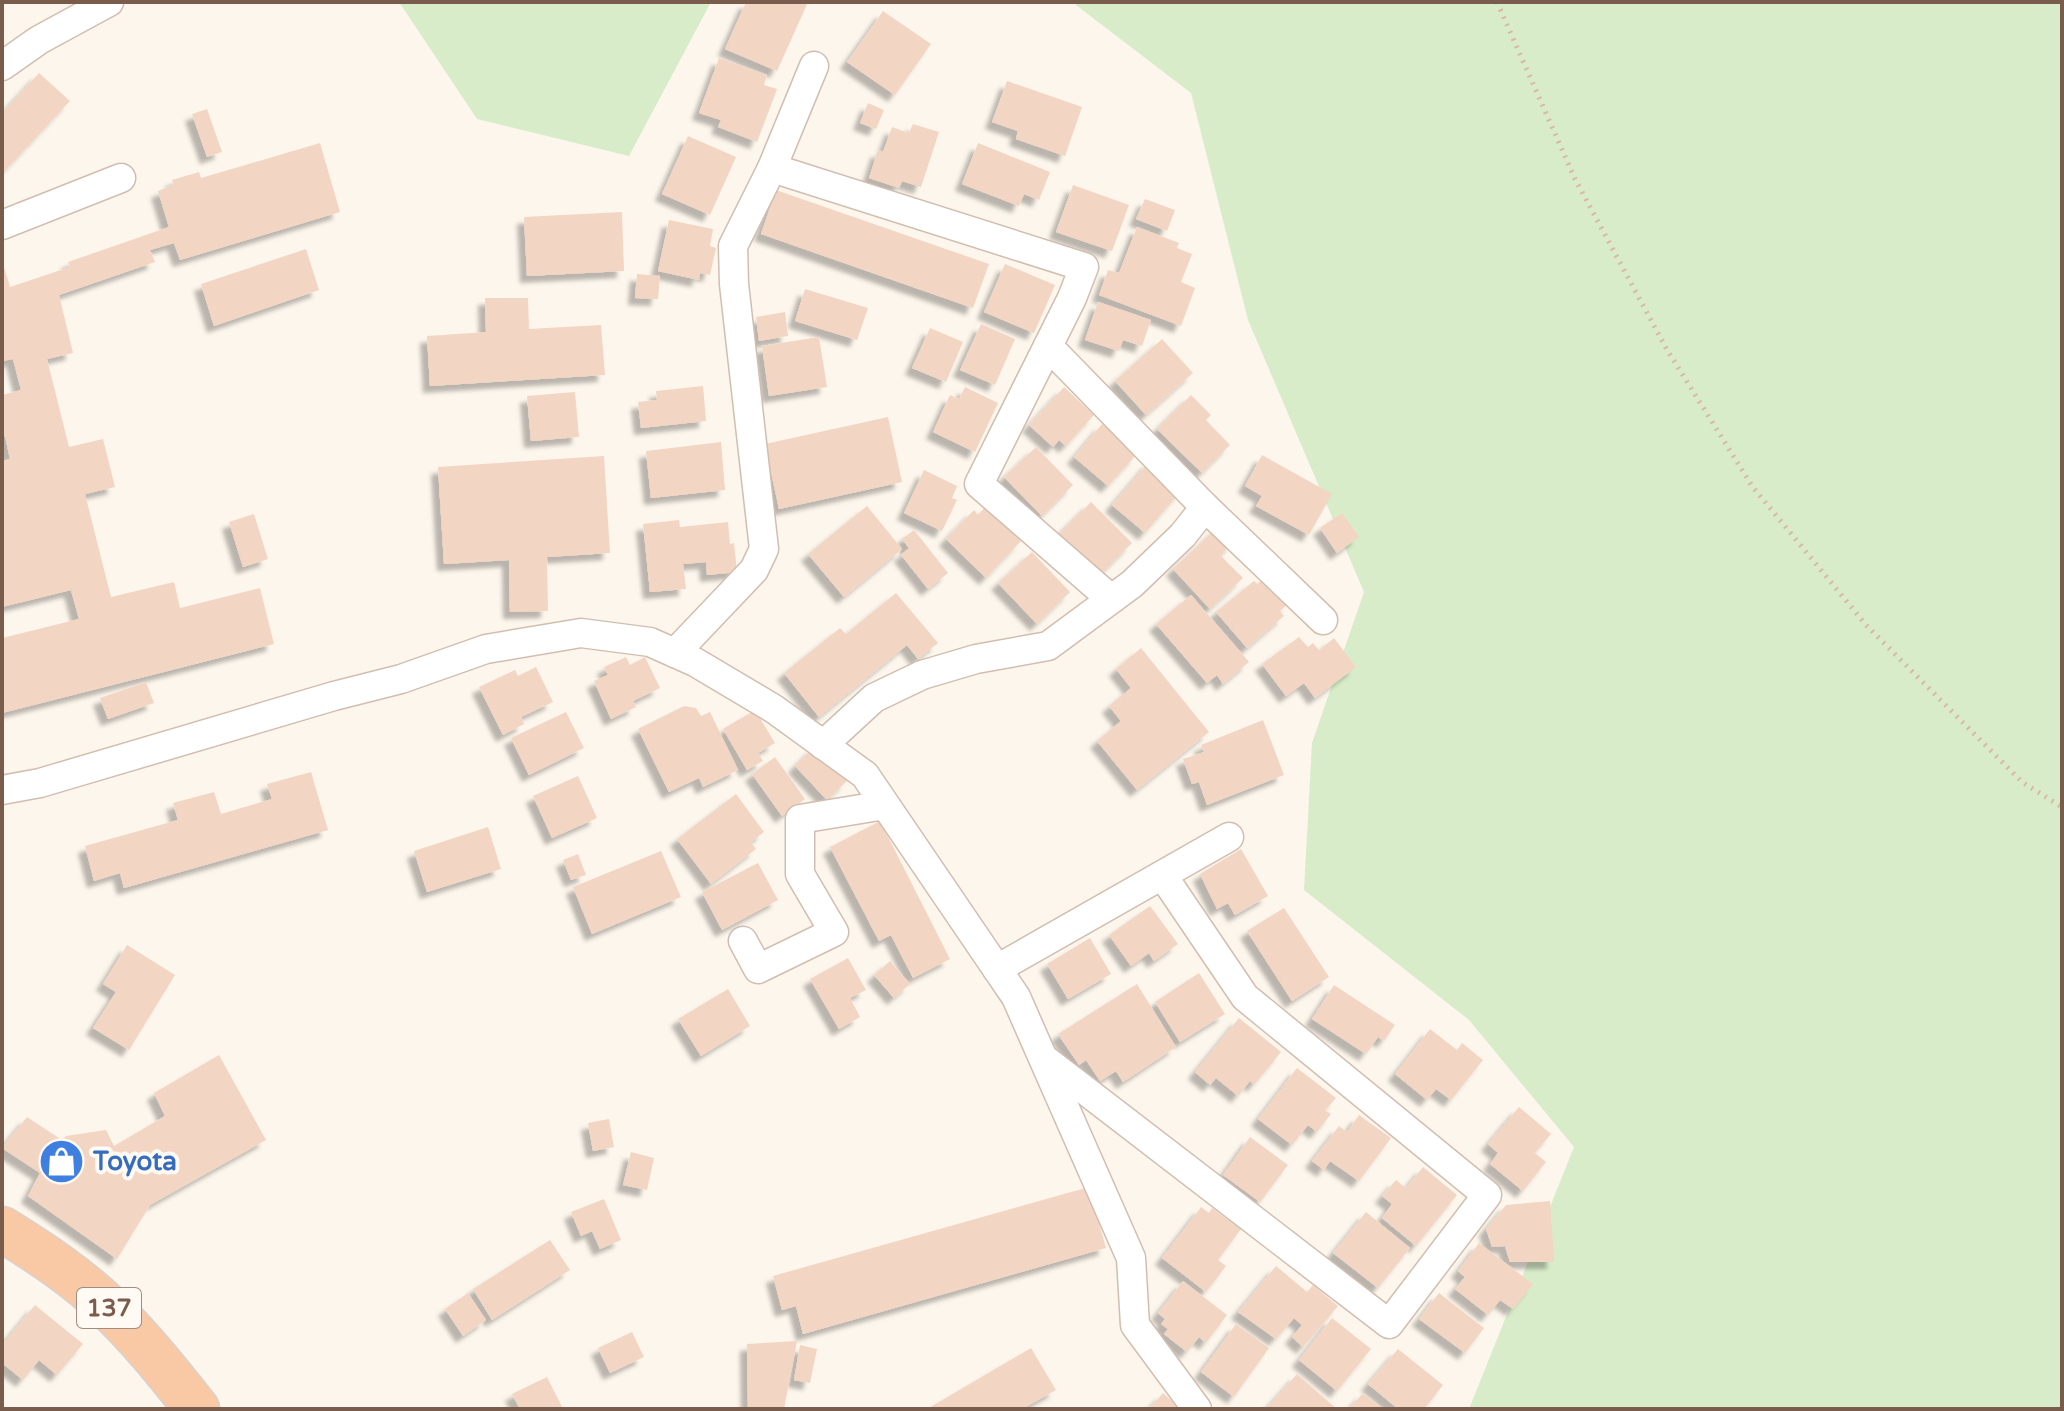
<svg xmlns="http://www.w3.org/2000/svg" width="2064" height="1411" font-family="'Varela Round',sans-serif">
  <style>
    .green { fill: #d8ecc9 }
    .building { fill: #f3d5c3; filter: url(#shadow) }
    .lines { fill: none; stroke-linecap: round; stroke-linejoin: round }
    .minor-casing { stroke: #d1beb0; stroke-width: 31 }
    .trunk-casing { stroke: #dad1cd; stroke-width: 47 }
    .path { stroke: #d9b8a5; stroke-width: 5; stroke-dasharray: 2 6; stroke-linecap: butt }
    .minor { stroke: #fff; stroke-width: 28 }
    .trunk { stroke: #f9c8a4; stroke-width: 44 }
    .labels { text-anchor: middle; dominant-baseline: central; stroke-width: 8; stroke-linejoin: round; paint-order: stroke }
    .shield { fill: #fffaf3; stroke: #a28b7f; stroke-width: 2 }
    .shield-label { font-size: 24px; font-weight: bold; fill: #7a5c4d }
    .shop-label { font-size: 26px; font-weight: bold; fill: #366cbe; stroke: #fffaf3; text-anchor: start }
  </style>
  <defs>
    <filter id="shadow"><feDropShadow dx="-7" dy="7" stdDeviation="2" flood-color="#0004"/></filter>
  </defs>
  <rect width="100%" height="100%" fill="#fdf6ec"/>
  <g class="green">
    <path d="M399,2H711L629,156L477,119Z"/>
    <path d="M1072,2H2062V1409H1469L1574,1147L1469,1020L1304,890L1312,743L1364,592L1248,320L1191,93Z"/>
  </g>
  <g class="building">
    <path d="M746,2H808L777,71L725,49Z"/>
    <path d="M883,11L931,44L895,95L847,62Z"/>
    <path d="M719,58L767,75L764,85L777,89L757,142L718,127L721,120L699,113Z"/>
    <path d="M39,73L70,101L2,174V113Z"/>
    <path d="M1007,81L1082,107L1065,156L1016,139L1018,131L992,122Z"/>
    <path d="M868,103L884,110L876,129L860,123Z"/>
    <path d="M207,109L222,152L207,157L192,114Z"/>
    <path d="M913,124L939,132L921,187L902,181L899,188L869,178L878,150L883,152L892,127L909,133Z"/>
    <path d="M688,136L736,157L710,215L662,194Z"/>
    <path d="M320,143L340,212L180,260L174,243L150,250L155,262L59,295L73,353L47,359L69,447L103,439L115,487L85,494L111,597L174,582L180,608L260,588L274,644L2,713V638L79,619L71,590L2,607V461L10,459L5,436L2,437V395L21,390L13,359L2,361V260L10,287L70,267L68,262L169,227L158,191L174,185L172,180L199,172L201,178Z"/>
    <path d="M978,143L1050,172L1039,200L1024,194L1019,206L962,184Z"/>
    <path d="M1073,185L1129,205L1112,251L1056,232Z"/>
    <path d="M776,190L989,264L973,308L761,234Z"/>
    <path d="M1145,199L1175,210L1167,231L1136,219Z"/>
    <path d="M622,212L624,271L527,276L524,217Z"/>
    <path d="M669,220L713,229L710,246L716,248L710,275L700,273L699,280L658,271Z"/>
    <path d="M1137,227L1179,243L1177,248L1192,254L1181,282L1195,288L1181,326L1099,295L1108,270L1119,273Z"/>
    <path d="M306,249L319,290L214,326L201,284Z"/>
    <path d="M1005,264L1055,285L1034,333L984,312Z"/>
    <path d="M637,274L660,276L658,299L635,298Z"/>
    <path d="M805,289L868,308L857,340L795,321Z"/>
    <path d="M485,298H528L529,329L601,325L605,375L430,386L427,336L486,332Z"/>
    <path d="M1098,302L1151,320L1142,346L1123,340L1119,351L1085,340Z"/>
    <path d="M785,312L788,336L759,341L756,317Z"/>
    <path d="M981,324L1015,339L995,385L960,370Z"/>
    <path d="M930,328L963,342L946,382L912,368Z"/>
    <path d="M819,337L827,387L769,396L762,346Z"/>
    <path d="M1162,339L1193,373L1146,415L1115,381Z"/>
    <path d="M703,386L706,421L641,428L638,402L657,400L656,391Z"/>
    <path d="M965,387L998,403L975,452L933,432L950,395L959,399Z"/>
    <path d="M1064,387L1094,415L1066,446L1059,440L1053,447L1029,425Z"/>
    <path d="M575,392L579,437L531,441L527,396Z"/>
    <path d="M1191,395L1211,415L1206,420L1230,445L1202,473L1157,429Z"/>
    <path d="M888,417L902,482L779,509L765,444Z"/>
    <path d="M1102,424L1137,454L1108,486L1074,457Z"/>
    <path d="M721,442L725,490L651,498L646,451Z"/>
    <path d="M1036,447L1073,485L1042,516L1004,477Z"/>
    <path d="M1262,455L1332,494L1309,535L1256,506L1262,496L1245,486Z"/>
    <path d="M604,456L610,553L547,557L548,611L510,612L509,560L444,564L438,467Z"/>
    <path d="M1150,461L1182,490L1145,533L1112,505Z"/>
    <path d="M924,470L957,486L952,498L957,500L942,531L904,513Z"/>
    <path d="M1091,502L1132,543L1100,575L1059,534Z"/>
    <path d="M867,506L902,549L844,597L808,554Z"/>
    <path d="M985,507L1021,541L986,578L946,539L974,510L978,515Z"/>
    <path d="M1342,513L1359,537L1337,553L1320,528Z"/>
    <path d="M254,514L268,559L243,567L229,522Z"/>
    <path d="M679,520L680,527L728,522L730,544L734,543L737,572L707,575L706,562L683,564L686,589L650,592L643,524Z"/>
    <path d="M1218,527L1233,543L1220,555L1243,578L1210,609L1173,569Z"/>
    <path d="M914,530L948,573L928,589L901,555L909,548L902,539Z"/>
    <path d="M1032,552L1070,592L1037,624L998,583Z"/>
    <path d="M1265,577L1288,604L1280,611L1284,616L1247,648L1216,612L1254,581L1257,584Z"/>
    <path d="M896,593L938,643L918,659L907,645L819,717L784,673L840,628L846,634Z"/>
    <path d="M1191,595L1249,662L1223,684L1217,675L1207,683L1156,624Z"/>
    <path d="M1299,637L1308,647L1313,643L1319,650L1334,638L1356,667L1315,698L1304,683L1286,696L1262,664Z"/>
    <path d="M1141,648L1209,732L1137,790L1097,741L1121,721L1109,706L1131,688L1116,669Z"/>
    <path d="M626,657L630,665L645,657L660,688L633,701L636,707L611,719L594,681L608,675L604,667Z"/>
    <path d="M536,667L553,702L521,717L524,724L503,735L479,687L515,670L518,676Z"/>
    <path d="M146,682L154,703L108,719L100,698Z"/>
    <path d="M684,706L696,708L701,716L710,712L738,770L703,787L699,778L669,792L638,729Z"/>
    <path d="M755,710L775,743L758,753L763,761L747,770L723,729Z"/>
    <path d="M566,712L584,748L529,775L511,738Z"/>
    <path d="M1263,720L1284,775L1207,805L1199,782L1192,784L1183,759L1204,752L1201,745Z"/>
    <path d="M814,747L847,781L827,800L795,766Z"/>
    <path d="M775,757L805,799L782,816L752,774Z"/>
    <path d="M311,772L328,830L124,888L120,873L94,881L85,846L178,820L173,803L214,792L221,814L272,799L267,784Z"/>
    <path d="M578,776L597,818L552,838L533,796Z"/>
    <path d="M736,794L764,832L751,842L756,849L711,884L677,839Z"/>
    <path d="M880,821L950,959L913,978L891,935L879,941L830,847Z"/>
    <path d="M488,827L501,869L427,892L414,851Z"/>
    <path d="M1241,849L1268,896L1235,915L1228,903L1217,909L1200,874Z"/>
    <path d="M661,851L681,897L592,934L573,887Z"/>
    <path d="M578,854L586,875L571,880L563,860Z"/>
    <path d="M758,863L778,900L722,930L702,892Z"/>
    <path d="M1150,906L1178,944L1154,961L1149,953L1131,966L1109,935Z"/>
    <path d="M1284,908L1329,977L1292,1001L1247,931Z"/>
    <path d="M1090,938L1111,974L1068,999L1047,964Z"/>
    <path d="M127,945L175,975L129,1050L93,1028L116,992L103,984Z"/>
    <path d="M848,958L866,990L850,998L860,1017L839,1029L810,979Z"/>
    <path d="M890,961L910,984L894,998L874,975Z"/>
    <path d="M1199,973L1225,1014L1180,1042L1155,1002Z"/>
    <path d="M1137,984L1176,1047L1123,1082L1116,1071L1100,1081L1086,1060L1079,1065L1058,1034Z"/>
    <path d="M1334,985L1395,1025L1384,1041L1378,1037L1366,1054L1312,1019Z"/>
    <path d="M728,989L750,1026L701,1056L678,1019Z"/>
    <path d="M1239,1018L1281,1052L1254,1085L1250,1081L1238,1096L1216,1078L1210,1085L1195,1072Z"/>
    <path d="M1430,1029L1457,1050L1462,1043L1483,1060L1451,1100L1436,1089L1427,1100L1395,1074Z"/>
    <path d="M219,1055L266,1140L150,1205L117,1259L28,1196L40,1173L2,1148L27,1117L62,1140L66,1136L106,1130L114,1146L165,1116L154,1093Z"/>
    <path d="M1297,1068L1336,1098L1325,1110L1331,1114L1317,1132L1308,1125L1292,1145L1258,1119Z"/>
    <path d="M1519,1107L1551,1134L1535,1153L1546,1162L1523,1191L1490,1164L1498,1153L1488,1144Z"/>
    <path d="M1359,1115L1391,1138L1359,1181L1330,1161L1324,1170L1312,1161L1339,1126L1347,1132Z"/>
    <path d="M609,1119L614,1147L593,1151L588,1123Z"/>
    <path d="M1250,1137L1288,1165L1260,1202L1223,1175Z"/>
    <path d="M631,1152L654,1158L647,1190L623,1185Z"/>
    <path d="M1423,1167L1457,1195L1416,1246L1382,1218L1392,1204L1382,1196L1396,1180L1406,1188Z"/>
    <path d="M1089,1187L1106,1248L803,1334L796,1306L782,1310L773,1276Z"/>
    <path d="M604,1199L621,1240L600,1249L592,1231L581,1236L571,1212Z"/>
    <path d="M1550,1201L1554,1262H1510L1505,1246L1492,1247L1486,1229L1506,1205Z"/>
    <path d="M1201,1207L1209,1213L1212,1208L1241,1229L1218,1260L1226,1266L1206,1292L1162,1258Z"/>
    <path d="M1366,1212L1410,1248L1378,1288L1333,1253Z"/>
    <path d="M550,1240L570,1270L492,1320L473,1289Z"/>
    <path d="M1479,1243L1533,1284L1513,1309L1500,1300L1488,1315L1455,1289L1465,1277L1458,1271Z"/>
    <path d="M1276,1266L1307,1292L1313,1285L1338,1306L1303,1347L1292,1337L1302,1325L1294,1318L1276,1339L1238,1312Z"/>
    <path d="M1183,1281L1227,1315L1206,1343L1199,1337L1187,1352L1164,1334L1168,1329L1161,1324L1165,1319L1158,1313Z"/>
    <path d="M468,1293L486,1320L463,1336L445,1309Z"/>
    <path d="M1439,1293L1484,1328L1465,1353L1419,1319Z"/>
    <path d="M35,1305L83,1344L57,1375L39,1360L23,1380L2,1363V1345Z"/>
    <path d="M1332,1318L1371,1349L1337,1391L1299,1360Z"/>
    <path d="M1236,1324L1269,1348L1234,1397L1201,1372Z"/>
    <path d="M632,1332L644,1357L610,1373L598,1348Z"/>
    <path d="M797,1341L784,1409H748L747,1344Z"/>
    <path d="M800,1345L817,1349L810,1383L794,1380Z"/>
    <path d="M1031,1348L1056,1390L1022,1409H927Z"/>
    <path d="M1398,1349L1443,1385L1424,1409H1398L1368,1384Z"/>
    <path d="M1297,1374L1337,1409H1266Z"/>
    <path d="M547,1377L563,1409H520L512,1394Z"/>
    <path d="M1163,1393L1181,1409H1149Z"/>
    <path d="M1363,1393L1383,1409H1349Z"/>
  </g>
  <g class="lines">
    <defs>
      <g id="minor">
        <path d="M2,66L39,40L109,2"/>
        <path d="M772,168L1084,267L1072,298L979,484L1111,599"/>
        <path d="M2,225L121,178"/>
        <path d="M1048,346L1205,507L1323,620"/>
        <path d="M675,653L754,570L764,549L734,284L733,246L772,168L814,66"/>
        <path d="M823,745L874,698L922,675L976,659L1048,646L1132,584L1183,535L1205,507"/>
        <path d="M2,790L40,783L334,696L401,679L486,649L581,633L650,642L695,662L774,709L865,775L997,969L1016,997L1131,1258L1135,1325L1197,1409"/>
        <path d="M743,941L758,969L834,932L800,874V819L885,805"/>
        <path d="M997,969L1229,837"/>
        <path d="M1047,1061L1389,1324L1487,1195L1245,997L1163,876"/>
      </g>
      <path id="trunk" d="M2,1229C39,1252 76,1276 107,1306C140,1337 169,1374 197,1409"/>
    </defs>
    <use href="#minor" class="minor-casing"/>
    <use href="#trunk" class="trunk-casing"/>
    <path class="path" d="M1497,2L1575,179L1666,348L1752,486L1866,625L2022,782L2062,807"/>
    <use href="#minor" class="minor"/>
    <use href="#trunk" class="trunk"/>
  </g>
  <defs>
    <symbol id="shop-disc" viewBox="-11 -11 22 22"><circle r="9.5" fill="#3f7fe0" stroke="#fffaf3"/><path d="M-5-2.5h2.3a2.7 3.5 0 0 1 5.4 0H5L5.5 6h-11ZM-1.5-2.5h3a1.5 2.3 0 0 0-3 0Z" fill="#fff"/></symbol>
  </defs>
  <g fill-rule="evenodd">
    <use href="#shop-disc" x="36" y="1136" width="51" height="51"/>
  </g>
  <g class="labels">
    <rect class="shield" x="77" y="1288" width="64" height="40" rx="6"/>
    <g class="shield-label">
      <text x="109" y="1308">137</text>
    </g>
    <g class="shop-label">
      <text x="93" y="1161">Toyota</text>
    </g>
  </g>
  <rect width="2064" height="1411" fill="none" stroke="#7a5c4d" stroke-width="8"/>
</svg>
